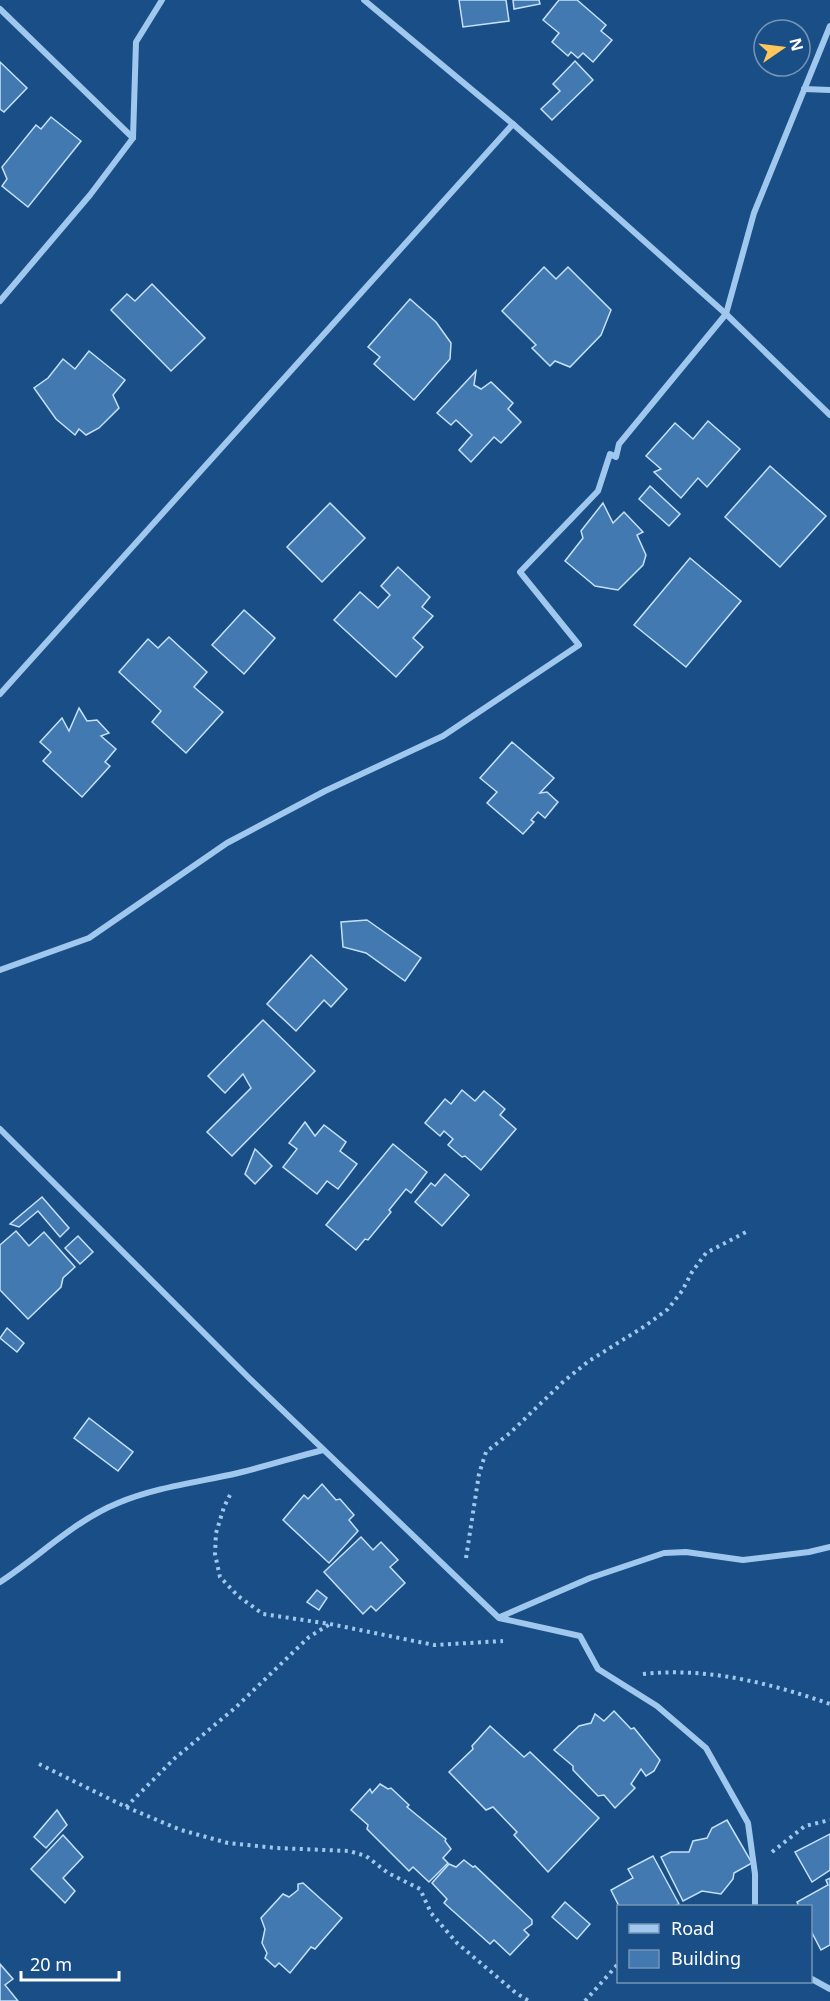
<svg xmlns="http://www.w3.org/2000/svg" width="830" height="2001" font-family="'Noto Sans',sans-serif">
  <style>
    .building { fill: #4179b0; stroke: #c5e0f9; stroke-width: 1.5 }
    .lines { fill: none; stroke-linecap: round; stroke-linejoin: round }
    .path { stroke: #a0c7ed; stroke-width: 4; stroke-dasharray: 3 4.5; stroke-linecap: butt }
    .minor { stroke: #a0c7ed; stroke-width: 6 }
  </style>
  <rect width="100%" height="100%" fill="#194f86"/>
  <g class="building">
    <path d="M459,0H506L509,21L463,27Z"/>
    <path d="M513,0H539L540,4L514,9Z"/>
    <path d="M559,0H577L606,25L601,31L612,40L593,62L583,53L578,58L571,52L568,56L552,42L559,33L543,20Z"/>
    <path d="M575,61L593,80L552,120L541,109L560,91L553,84Z"/>
    <path d="M0,62L27,88L4,112L0,109Z"/>
    <path d="M51,117L81,141L28,207L2,186L7,179L2,167L36,125L41,129Z"/>
    <path d="M544,267L556,279L568,267L611,310L601,335L570,367L555,361L550,366L532,348L536,345L502,311Z"/>
    <path d="M152,284L205,338L171,371L111,310L127,294L135,301Z"/>
    <path d="M410,299L436,322L451,343L450,359L414,400L374,364L380,357L368,347Z"/>
    <path d="M89,351L125,380L113,395L119,408L99,428L86,435L79,429L75,435L56,419L34,388L48,378L63,359L75,369Z"/>
    <path d="M476,371L474,385L481,389L491,382L513,403L508,409L521,422L501,443L494,437L471,462L459,450L472,435L456,420L451,425L437,413Z"/>
    <path d="M708,421L740,449L707,487L698,478L681,498L654,472L661,469L646,456L675,423L693,439Z"/>
    <path d="M770,466L826,516L780,567L725,517Z"/>
    <path d="M650,486L680,514L669,526L639,499Z"/>
    <path d="M330,503L365,538L322,582L287,547Z"/>
    <path d="M603,503L613,523L624,512L643,532L637,535L646,555L643,565L618,590L595,586L565,561L583,538L581,531Z"/>
    <path d="M690,558L741,601L686,667L634,625Z"/>
    <path d="M398,567L430,597L422,607L433,616L413,638L423,647L396,677L334,620L360,592L378,608L390,595L381,586Z"/>
    <path d="M244,610L275,638L244,674L212,645Z"/>
    <path d="M169,637L207,672L194,687L223,712L186,753L152,722L161,711L119,672L148,639L158,648Z"/>
    <path d="M79,708L87,721L97,720L109,733L101,736L116,749L105,762L110,766L82,797L43,761L51,752L40,742L62,718L69,731Z"/>
    <path d="M512,742L554,778L540,793L547,792L558,802L545,818L538,812L531,820L534,822L523,834L487,803L497,792L480,778Z"/>
    <path d="M367,920L421,958L405,981L366,953L343,947L341,922Z"/>
    <path d="M311,955L347,989L331,1007L324,1000L296,1031L267,1004Z"/>
    <path d="M263,1020L315,1071L232,1156L207,1132L251,1088L243,1074L225,1093L208,1076Z"/>
    <path d="M462,1090L475,1101L484,1091L505,1109L500,1115L516,1129L481,1170L465,1156L462,1157L448,1145L453,1139L444,1131L440,1136L425,1123L445,1099L451,1104Z"/>
    <path d="M305,1122L315,1136L324,1125L346,1142L340,1151L357,1164L338,1189L327,1181L317,1194L283,1167L297,1149L289,1143Z"/>
    <path d="M393,1144L427,1172L411,1193L406,1189L389,1210L391,1212L368,1240L365,1239L356,1250L326,1225Z"/>
    <path d="M255,1149L272,1166L255,1184L245,1174Z"/>
    <path d="M445,1174L469,1195L442,1226L415,1202L431,1183L435,1186Z"/>
    <path d="M42,1197L69,1228L60,1237L38,1211L19,1227L10,1224Z"/>
    <path d="M16,1231L29,1246L44,1232L75,1267L63,1278L61,1287L28,1319L0,1290V1245Z"/>
    <path d="M78,1236L93,1252L80,1264L65,1248Z"/>
    <path d="M7,1328L24,1343L17,1352L0,1338Z"/>
    <path d="M89,1418L133,1452L118,1471L74,1438Z"/>
    <path d="M322,1484L336,1500L340,1499L354,1515L349,1520L358,1531L329,1563L283,1520L304,1495L308,1499Z"/>
    <path d="M361,1537L373,1550L381,1542L398,1560L390,1567L405,1583L376,1611L371,1606L363,1614L324,1572Z"/>
    <path d="M317,1590L327,1598L319,1610L307,1602Z"/>
    <path d="M614,1711L631,1729L634,1728L660,1760L654,1771L646,1776L641,1769L631,1784L635,1788L615,1808L604,1795L598,1796L573,1770V1766L554,1750L579,1726L591,1723L595,1714L604,1721Z"/>
    <path d="M490,1726L524,1757L530,1752L599,1818L548,1872L514,1835L517,1832L493,1807L486,1810L449,1772L473,1749L472,1746Z"/>
    <path d="M380,1784L388,1789L391,1788L409,1805L407,1807L446,1839L445,1841L451,1849L443,1858L448,1863L429,1882L413,1867L409,1871L367,1829L368,1825L351,1810L370,1789L372,1793Z"/>
    <path d="M57,1810L67,1825L46,1848L34,1837Z"/>
    <path d="M727,1820L752,1863L734,1873L733,1879L721,1894L702,1891L683,1901L661,1857L671,1852H689L693,1841L707,1838L712,1828Z"/>
    <path d="M830,1834V1870L812,1882L795,1852Z"/>
    <path d="M63,1835L83,1857L63,1878L75,1891L65,1903L31,1869Z"/>
    <path d="M653,1856L679,1904L674,1906H619L611,1890L633,1878L628,1869Z"/>
    <path d="M464,1860L473,1867L475,1866L532,1920V1924L524,1930L529,1935L510,1955L494,1940L490,1944L444,1903L447,1899L432,1883L449,1864L456,1867Z"/>
    <path d="M830,1878V1945L821,1950L810,1929V1906H799L797,1902L828,1885L826,1880Z"/>
    <path d="M303,1883L342,1918L315,1949L311,1947L290,1973L279,1963L275,1967L265,1958L267,1953L262,1943L265,1929L261,1918L283,1894L289,1897L298,1890V1884Z"/>
    <path d="M565,1902L590,1924L577,1939L552,1917Z"/>
    <path d="M0,1964L13,1979L5,1985L18,2001H0Z"/>
  </g>
  <g class="lines">
    <g class="path">
      <path d="M230,1495L224,1507L216,1533L215,1554L220,1577L238,1596L263,1614L330,1624L434,1645L503,1641"/>
      <path d="M466,1558L479,1474L486,1452L510,1433L564,1381L589,1361L645,1326L668,1309L682,1291L692,1272L706,1253L748,1231"/>
      <path d="M643,1674C707,1667 770,1683 830,1704"/>
      <path d="M39,1764L126,1807L181,1830L228,1843L276,1848L349,1851L366,1856L388,1873L420,1889L431,1913L457,1943L516,1993L529,2001"/>
      <path d="M126,1807L174,1759L235,1708L309,1637L330,1624"/>
      <path d="M772,1852L805,1826L830,1820"/>
      <path d="M585,2001L618,1964"/>
    </g>
    <g class="minor">
      <path d="M364,0L513,124L726,314L830,415"/>
      <path d="M0,9L133,138"/>
      <path d="M804,89L830,90"/>
      <path d="M0,301L90,195L133,138L136,42L162,0"/>
      <path d="M0,694L513,124"/>
      <path d="M0,970L89,938L227,843L325,791L443,736L579,645L520,572L598,491L610,454L616,457L619,444L726,314L754,213L830,26"/>
      <path d="M0,1129L250,1379L499,1618L580,1636L598,1669L657,1706L706,1748L748,1823L755,1874V1906"/>
      <path d="M0,1582C40,1556 74,1521 118,1503C156,1487 199,1482 238,1473C267,1466 295,1457 323,1450"/>
      <path d="M500,1617L590,1578L664,1553L686,1552L743,1560L809,1552L830,1547"/>
      <path d="M810,1978L830,1989"/>
    </g>
  </g>
  <rect x="617" y="1905" width="195" height="78" fill="#194f86" stroke="#7595b6" stroke-width="1.5"/>
  <rect x="629" y="1924" width="30" height="9" fill="#a0c7ed" stroke="#7595b6" stroke-width="1.5"/>
  <text x="671" y="1935" font-size="18" fill="#ffffff">Road</text>
  <rect x="629" y="1950" width="30" height="18" fill="#4179b0" stroke="#7595b6" stroke-width="1.5"/>
  <text x="671" y="1965" font-size="18" fill="#ffffff">Building</text>
  <g transform="translate(782 48) rotate(76)"><circle r="28" fill="#194f86" stroke="#7595b6" stroke-width="1.5"/>
  <path d="M0-4.5L10 22L0 15L-10 22Z" fill="#ffc65b"/>
  <text y="-9" font-size="16" font-weight="bold" text-anchor="middle" fill="#ffffff">N</text>
  </g>
  <path d="M21 1971v9h98v-9" fill="none" stroke="#ffffff" stroke-width="3"/>
  <text x="30" y="1971" font-size="18" fill="#ffffff" stroke="#194f86" stroke-width="4.5" paint-order="stroke">20 m</text>
</svg>
